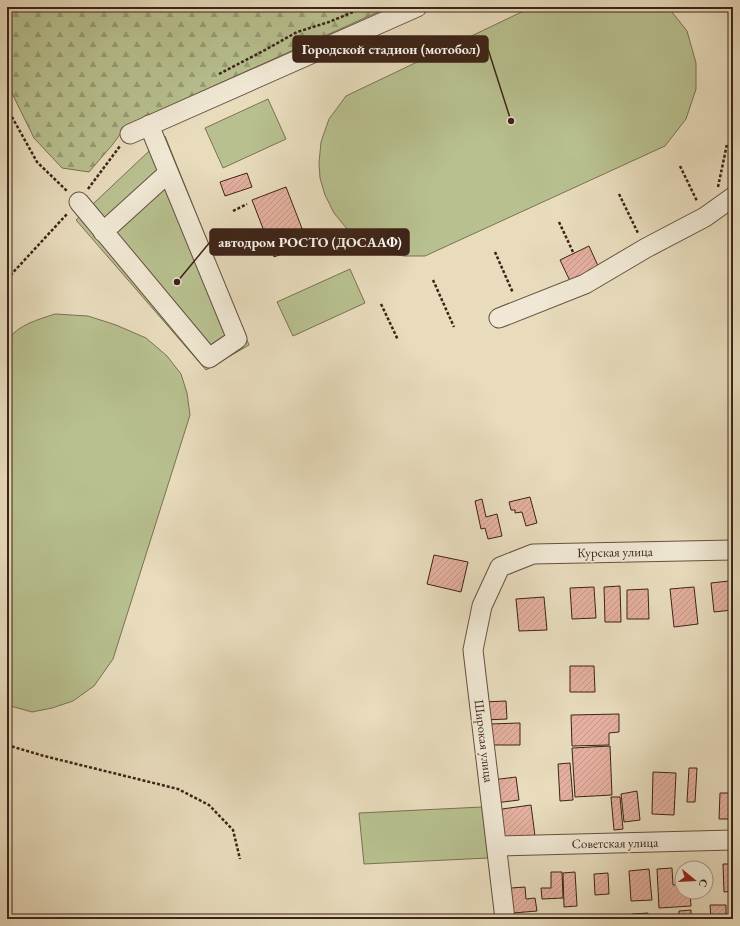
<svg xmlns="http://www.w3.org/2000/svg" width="740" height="926" font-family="'EB Garamond',serif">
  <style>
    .forest { fill: url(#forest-firs); stroke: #7a7253 }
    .park { fill: #b8c08f; stroke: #7a7253 }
    .building { fill: url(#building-hatch); stroke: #3c2317 }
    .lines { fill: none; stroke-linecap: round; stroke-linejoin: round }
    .minor-casing { stroke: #675140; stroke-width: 21 }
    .path { stroke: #3c2317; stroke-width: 2.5; stroke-dasharray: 3 2; stroke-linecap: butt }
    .minor { stroke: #f0e8d4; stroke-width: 19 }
    .labels { text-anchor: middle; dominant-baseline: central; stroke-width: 3.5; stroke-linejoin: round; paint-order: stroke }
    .street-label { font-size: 13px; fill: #3c2317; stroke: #f0e8d4 }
    .leader { fill: none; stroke: #3c2317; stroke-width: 1.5 }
    .callout-dot { fill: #3c2317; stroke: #f0e8d4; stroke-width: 1.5 }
    .callout { fill: #3c2317; stroke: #3c2317; stroke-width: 1.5 }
    .callout-label { font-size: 14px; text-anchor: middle; font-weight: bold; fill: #fff }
  </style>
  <defs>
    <pattern id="forest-firs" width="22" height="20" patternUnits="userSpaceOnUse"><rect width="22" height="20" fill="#b8c08f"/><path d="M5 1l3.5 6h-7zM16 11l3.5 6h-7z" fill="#979c74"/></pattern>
    <pattern id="building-hatch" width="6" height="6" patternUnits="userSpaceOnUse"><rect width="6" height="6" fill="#e5b0a0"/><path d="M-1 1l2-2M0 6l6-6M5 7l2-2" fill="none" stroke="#c59789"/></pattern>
  </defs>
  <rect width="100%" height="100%" fill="#e8dcbd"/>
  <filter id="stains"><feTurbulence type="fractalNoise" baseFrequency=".005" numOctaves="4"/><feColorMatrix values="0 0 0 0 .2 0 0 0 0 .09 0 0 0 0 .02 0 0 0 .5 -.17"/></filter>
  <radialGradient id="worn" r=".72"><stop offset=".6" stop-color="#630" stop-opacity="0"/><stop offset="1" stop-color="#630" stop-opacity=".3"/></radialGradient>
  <path class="forest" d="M7,7H389L127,125L113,144L89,172L62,168L34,138L7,83Z"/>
  <g class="park">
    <path d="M532,7H668L687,31L696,63V89L686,119L665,146L425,256H404L387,253L367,244L348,230L334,213L325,195L320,178L319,163L321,142L329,119L346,96Z"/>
    <path d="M268,99L286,139L223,168L205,128Z"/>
    <path d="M165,136L249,345L206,370L76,220Z"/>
    <path d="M350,269L365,303L293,336L277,302Z"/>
    <path d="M55,314L88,316L116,325L146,338L167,356L181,374L187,393L190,415L113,659L94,686L73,701L52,708L32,712L7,705V340C20,324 37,320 55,314Z"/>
    <path d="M482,807L488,858L364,864L359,813Z"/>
  </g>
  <g class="building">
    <path d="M247,173L252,187L225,196L220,182Z"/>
    <path d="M286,187L308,244L274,257L252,200Z"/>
    <path d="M589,246L599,268L570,281L560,260Z"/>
    <path d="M530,497L537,523L526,526L522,512L515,513V510H511L509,502Z"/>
    <path d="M482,499L486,517L497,514L502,536L488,539L485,528L481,529L475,501Z"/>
    <path d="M434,555L468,562L461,592L427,584Z"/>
    <path d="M729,581L732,610L714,612L711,583Z"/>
    <path d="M620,586L621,622H605L604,587Z"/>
    <path d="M594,587L596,618L572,619L570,588Z"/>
    <path d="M694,587L698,624L674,627L670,589Z"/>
    <path d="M648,589L649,619H627V590Z"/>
    <path d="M544,597L547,630L519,631L516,599Z"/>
    <path d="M570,666H594L595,692H570Z"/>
    <path d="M506,701L507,719L484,720L483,702Z"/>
    <path d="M619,714V732L609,733V745L572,746L571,715Z"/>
    <path d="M520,723V745H491L490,724Z"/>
    <path d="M610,746L612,795L575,797L572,748Z"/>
    <path d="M570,763L573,800L560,801L558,764Z"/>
    <path d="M689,768H697L695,802H687Z"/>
    <path d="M653,772L676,773L674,815L652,814Z"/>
    <path d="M516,777L519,800L495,803L492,780Z"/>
    <path d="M637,791L640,820L624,822L621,794Z"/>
    <path d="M720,793H733V819H719Z"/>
    <path d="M611,797H620L623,829L614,830Z"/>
    <path d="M531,805L535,836L500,841L495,810Z"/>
    <path d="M723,864H733V891L724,892Z"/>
    <path d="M672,868L673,885L682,884V892H690L691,906L659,908L657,869Z"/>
    <path d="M649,869L652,900L631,901L629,871Z"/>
    <path d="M551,872H562L563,898L542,899L541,888H551Z"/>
    <path d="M575,872L577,906L564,907L563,873Z"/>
    <path d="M608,873L609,894L595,895L594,874Z"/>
    <path d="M525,887L526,899L535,898L537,911L513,913L511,888Z"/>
    <path d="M710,905H726V919H711Z"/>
    <path d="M691,910V919H679V911Z"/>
    <path d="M648,913V919H632V914Z"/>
  </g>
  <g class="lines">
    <defs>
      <g id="minor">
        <path d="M130,134L417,7"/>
        <path d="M79,202L209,358L237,339L149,125"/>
        <path d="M103,232L168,173"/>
        <path d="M499,318L585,284L646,248L705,217L733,197"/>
        <path d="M497,846L733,840"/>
        <path d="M505,919L473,650L482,606L500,567L533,554L733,550"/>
      </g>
    </defs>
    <use href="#minor" class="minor-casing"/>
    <g class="path">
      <path d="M219,74L265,50L297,32L329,22L365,7"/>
      <path d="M7,108L37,162L67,191"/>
      <path d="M680,166L697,201"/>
      <path d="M718,187L727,144"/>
      <path d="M88,189L120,146"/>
      <path d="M619,194L638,233"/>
      <path d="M233,211L247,204"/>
      <path d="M559,222L573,252"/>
      <path d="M248,250L263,243"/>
      <path d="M495,252L513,293"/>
      <path d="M7,279L67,214"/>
      <path d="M433,280L454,327"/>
      <path d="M381,304L398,340"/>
      <path d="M7,745L44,756L178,789L209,805L233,830L240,859"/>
    </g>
    <use href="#minor" class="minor"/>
  </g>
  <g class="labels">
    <g class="street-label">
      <text transform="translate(615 552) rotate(-1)">Курская улица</text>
      <text transform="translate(484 741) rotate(83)">Широкая улица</text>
      <text transform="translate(615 843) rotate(-1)">Советская улица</text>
    </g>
  </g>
  <path class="leader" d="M511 121L488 49M177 282L210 242"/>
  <g class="callout-dot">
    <circle cx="511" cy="121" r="4"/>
    <circle cx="177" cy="282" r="4"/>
  </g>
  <g class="callout">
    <rect x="293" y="36" width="195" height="26" rx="4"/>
    <rect x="210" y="229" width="199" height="26" rx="4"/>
  </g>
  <g class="callout-label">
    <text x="391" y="54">Городской стадион (мотобол)</text>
    <text x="310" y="247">автодром РОСТО (ДОСААФ)</text>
  </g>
  <rect width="740" height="926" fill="none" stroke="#e8dcbd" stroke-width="24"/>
  <rect x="8" y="8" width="724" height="910" fill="none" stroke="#3c2317" stroke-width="2"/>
  <rect x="12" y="12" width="716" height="902" fill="none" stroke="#3c2317"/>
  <g transform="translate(694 880) rotate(108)"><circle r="19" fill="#f0e8d4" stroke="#a89988"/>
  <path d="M0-3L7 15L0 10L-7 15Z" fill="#8f2418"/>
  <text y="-6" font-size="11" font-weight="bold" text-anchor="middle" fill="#3c2317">С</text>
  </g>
  <rect width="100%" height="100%" filter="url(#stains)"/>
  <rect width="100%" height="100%" fill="url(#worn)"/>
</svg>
